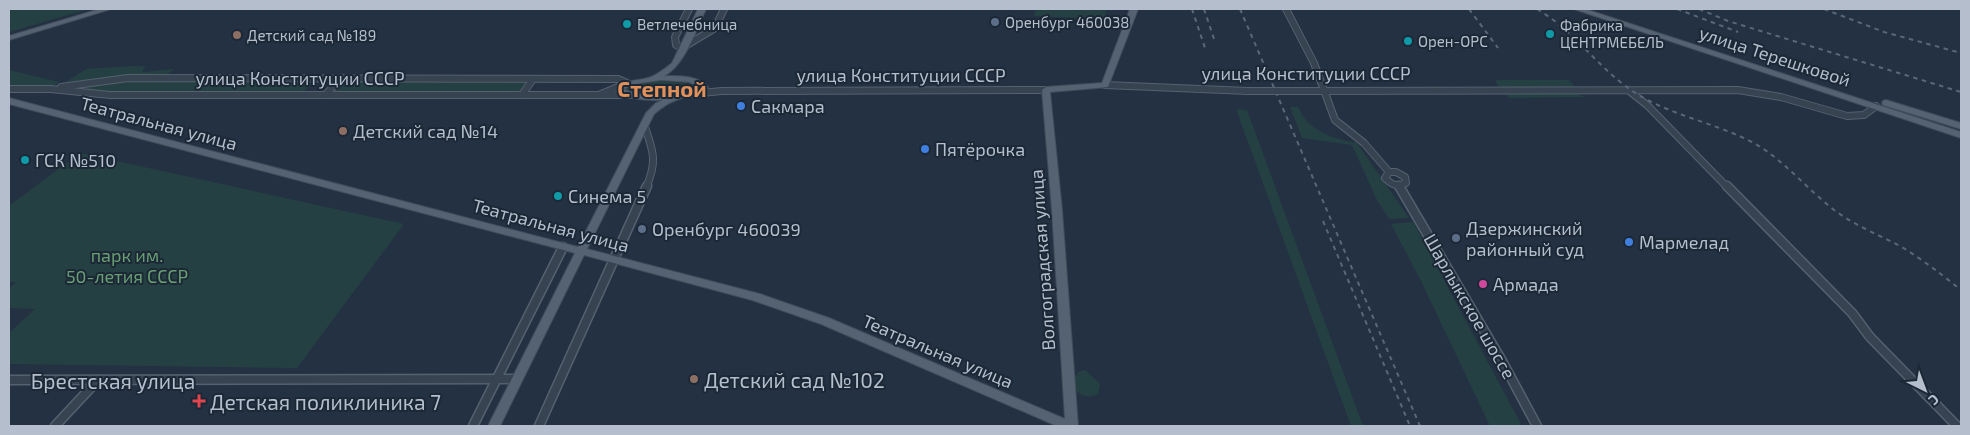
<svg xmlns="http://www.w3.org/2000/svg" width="1970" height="435" font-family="'Exo 2',sans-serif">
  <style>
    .green { fill: #254043 }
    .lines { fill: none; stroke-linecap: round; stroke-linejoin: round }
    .minor-far1-casing { stroke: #55616f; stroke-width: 8 }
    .minor-casing { stroke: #55616f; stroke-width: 11 }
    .major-casing { stroke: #414c5a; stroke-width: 2 }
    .minor-far1 { stroke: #374351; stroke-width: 6 }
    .minor { stroke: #374351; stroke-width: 8 }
    .major { fill: #556271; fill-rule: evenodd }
    .rail { stroke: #596779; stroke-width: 2; stroke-dasharray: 4.5 4.5; stroke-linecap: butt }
    .minor-bridge-casing { stroke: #55616f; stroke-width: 8; stroke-linecap: butt }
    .minor-bridge { stroke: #374351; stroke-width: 6 }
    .service-dot { fill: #5c6f8a; stroke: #1c2836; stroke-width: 2 }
    .culture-dot { fill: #0f9aa8; stroke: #1c2836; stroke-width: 2 }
    .education-dot { fill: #8d6e63; stroke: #1c2836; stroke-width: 2 }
    .shop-dot { fill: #3f7fe0; stroke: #1c2836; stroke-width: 2 }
    .hotel-dot { fill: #d1479c; stroke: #1c2836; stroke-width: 2 }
    .health-dot { fill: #e0444e; stroke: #1c2836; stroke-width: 2 }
    .labels { text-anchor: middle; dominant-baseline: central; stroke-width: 4; stroke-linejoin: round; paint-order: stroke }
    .far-poi-label { font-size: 15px; fill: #b4becc; stroke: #1c2836; text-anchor: start }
    .street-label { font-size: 18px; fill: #b4becc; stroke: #1c2836 }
    .poi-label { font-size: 18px; fill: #b4becc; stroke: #1c2836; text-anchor: start }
    .park-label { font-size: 18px; fill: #689f73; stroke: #1c2836 }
    .near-poi-label { font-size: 21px; fill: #b4becc; stroke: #1c2836; text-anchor: start }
    .near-street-label { font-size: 21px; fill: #b4becc; stroke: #1c2836 }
    .district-label { font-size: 22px; font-weight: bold; fill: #df905b; stroke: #1c2836 }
  </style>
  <rect width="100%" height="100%" fill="#233142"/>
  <g class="green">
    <path d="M9,9H89L9,32Z"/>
    <path d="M1036,9H1106L1105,19L1034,16Z"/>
    <path d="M133,66H146L142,71L143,72L175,69L166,75L61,85L86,69Z"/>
    <path d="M9,70L59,82L53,86H9Z"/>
    <path d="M115,80H337L333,83H312L302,93H96L72,87Z"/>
    <path d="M344,80H530L522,93L331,92Z"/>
    <path d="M1495,80H1569L1576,88L1503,87L1498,86Z"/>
    <path d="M660,81L687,83L697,87C687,101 637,94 622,90L626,85Z"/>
    <path d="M1506,92H1573L1585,97L1508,98Z"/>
    <path d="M1290,107H1298C1308,131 1334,139 1357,143L1409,218L1389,219L1377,200L1352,145L1302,138Z"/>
    <path d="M1236,109L1247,110L1363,426H1351Z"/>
    <path d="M80,153L404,224L297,368L9,364V333L35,309L9,308V289L16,282H9V206Z"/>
    <path d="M1413,222L1522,426H1490L1420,279L1391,224Z"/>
    <path d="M1085,370L1100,384L1098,394C1089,398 1083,397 1075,390L1074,378L1078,372Z"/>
  </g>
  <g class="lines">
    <defs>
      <g id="minor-far1">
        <path d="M689,9L675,37L676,45L682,48L715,28L724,9"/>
        <path d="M1286,9L1314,63L1335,120L1364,143L1389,172"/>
        <path d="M1105,85L1248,91"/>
        <path d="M61,87L128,78L618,79L627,83"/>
        <path d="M9,89H51L110,95H632"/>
        <path d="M1628,90L1647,105L1728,188"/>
        <path d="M1312,91L1738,90L1781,97L1847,116L1864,115L1876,106"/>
        <path d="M601,94L623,85"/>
        <path d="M690,94L722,91L1046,90"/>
        <path d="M325,95L342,78"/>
        <path d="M522,95L533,79"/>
        <path d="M644,124C653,151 658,160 646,188"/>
        <path d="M1389,172H1396L1405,177L1406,183C1397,187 1392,185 1385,178Z"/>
      </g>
      <g id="minor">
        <path d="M1399,186L1502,361L1537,426"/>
        <path d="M1727,186L1852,313L1870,337L1957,426"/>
        <path d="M9,380L517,379"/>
        <path d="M55,426L98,380"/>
        <path d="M473,426L563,247"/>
        <path d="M539,426L647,186"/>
      </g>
      <g id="major">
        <path d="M100,9H111L9,40V36Z"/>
        <path d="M698,9H706C696,30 685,65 664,76C679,76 697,75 708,87C701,95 692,95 682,98C671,101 662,107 654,114L587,249L760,294L829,318L1065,419L1052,210L1042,90L1046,87L1102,83L1130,9H1138L1108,87L1050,92L1062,210L1078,426H1057L821,324L752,300L584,255L500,426H488L575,253L9,104V98L578,247L646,113L656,103L663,100C647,100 630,100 616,92V87C626,79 641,81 651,77C658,74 666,68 672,63ZM661,80L689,82L699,87C684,98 640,98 623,89L640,83Z"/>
        <path d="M1574,9H1585L1961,132V138Z"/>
        <path d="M1886,100L1961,123V129L1883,105L1882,103L1883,101Z"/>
      </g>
    </defs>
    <use href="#minor-far1" class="minor-far1-casing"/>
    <use href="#minor" class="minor-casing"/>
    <use href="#major" class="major-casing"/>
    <use href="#minor-far1" class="minor-far1"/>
    <use href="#minor" class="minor"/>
    <use href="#major" class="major"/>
    <g class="rail">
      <path d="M1192,9L1205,48"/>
      <path d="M1204,9L1215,42"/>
      <path d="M1240,9L1420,426"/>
      <path d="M1469,9L1498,48"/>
      <path d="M1537,9C1576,32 1600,71 1637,94C1673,116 1715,123 1752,142C1785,160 1807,190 1837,212C1856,226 1879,235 1900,246C1922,259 1941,274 1961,290"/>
      <path d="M1677,9L1738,32"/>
      <path d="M1699,9L1728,21L1961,92"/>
      <path d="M1824,9L1884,32L1961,53"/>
      <path d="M1323,221L1410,426"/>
    </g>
    <defs>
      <path id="minor-bridge" d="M1248,91H1312"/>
    </defs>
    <use href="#minor-bridge" class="minor-bridge-casing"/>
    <use href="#minor-bridge" class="minor-bridge"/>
  </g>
  <g class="service-dot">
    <circle cx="995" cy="22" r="5"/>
    <circle cx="642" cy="229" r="5"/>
    <circle cx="1456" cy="238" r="5"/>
  </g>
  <g class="culture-dot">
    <circle cx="627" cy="24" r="5"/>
    <circle cx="1550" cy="34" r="5"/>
    <circle cx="1408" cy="41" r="5"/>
    <circle cx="25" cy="160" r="5"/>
    <circle cx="558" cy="196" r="5"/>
  </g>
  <g class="education-dot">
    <circle cx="237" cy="35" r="5"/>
    <circle cx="343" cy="131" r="5"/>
    <circle cx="694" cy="379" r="5"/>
  </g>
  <g class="shop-dot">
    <circle cx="741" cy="106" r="5"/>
    <circle cx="925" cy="149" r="5"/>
    <circle cx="1629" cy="242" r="5"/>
  </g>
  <circle class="hotel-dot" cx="1483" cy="284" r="5"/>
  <path class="health-dot" d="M196.5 393.5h5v5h5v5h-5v5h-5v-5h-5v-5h5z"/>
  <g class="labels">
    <g class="far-poi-label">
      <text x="1005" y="22">Оренбург 460038</text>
      <text x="637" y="24">Ветлечебница</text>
      <text x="1560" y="25">Фабрика<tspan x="1560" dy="17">ЦЕНТРМЕБЕЛЬ</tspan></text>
      <text x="247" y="35">Детский сад №189</text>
      <text x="1418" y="41">Орен-ОРС</text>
    </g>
    <g class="street-label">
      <text transform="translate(1775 56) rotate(18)">улица Терешковой</text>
      <text x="1306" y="73">улица Конституции СССР</text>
      <text x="901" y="75">улица Конституции СССР</text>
      <text x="300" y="78">улица Конституции СССР</text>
      <text transform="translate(159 123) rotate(15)">Театральная улица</text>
      <text transform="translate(551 225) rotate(15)">Театральная улица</text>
      <text transform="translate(1042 260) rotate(-94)">Волгоградская улица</text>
      <text transform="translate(1470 306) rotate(60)">Шарлыкское шоссе</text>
      <text transform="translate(938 351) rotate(23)">Театральная улица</text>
    </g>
    <g class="poi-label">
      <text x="751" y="106">Сакмара</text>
      <text x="353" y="131">Детский сад №14</text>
      <text x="935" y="149">Пятёрочка</text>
      <text x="35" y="160">ГСК №510</text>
      <text x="568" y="196">Синема 5</text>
      <text x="1466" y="228">Дзержинский<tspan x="1466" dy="21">районный суд</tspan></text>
      <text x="652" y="229">Оренбург 460039</text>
      <text x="1639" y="242">Мармелад</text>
      <text x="1493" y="284">Армада</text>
    </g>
    <g class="park-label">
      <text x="127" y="255">парк им.<tspan x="127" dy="21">50-летия СССР</tspan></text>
    </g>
    <g class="near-poi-label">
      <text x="704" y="379">Детский сад №102</text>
      <text x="210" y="401">Детская поликлиника 7</text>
    </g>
    <g class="near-street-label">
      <text x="113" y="380">Брестская улица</text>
    </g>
    <g class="district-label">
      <text x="662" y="88">Степной</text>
    </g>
  </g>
  <rect width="1970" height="435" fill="none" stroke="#b4becc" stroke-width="20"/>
  <g transform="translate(1925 390) rotate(138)" stroke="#1c2836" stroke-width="4" paint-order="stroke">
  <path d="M0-4L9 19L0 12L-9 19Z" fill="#b4becc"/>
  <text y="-8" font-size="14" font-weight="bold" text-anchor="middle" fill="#b4becc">С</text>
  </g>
</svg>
